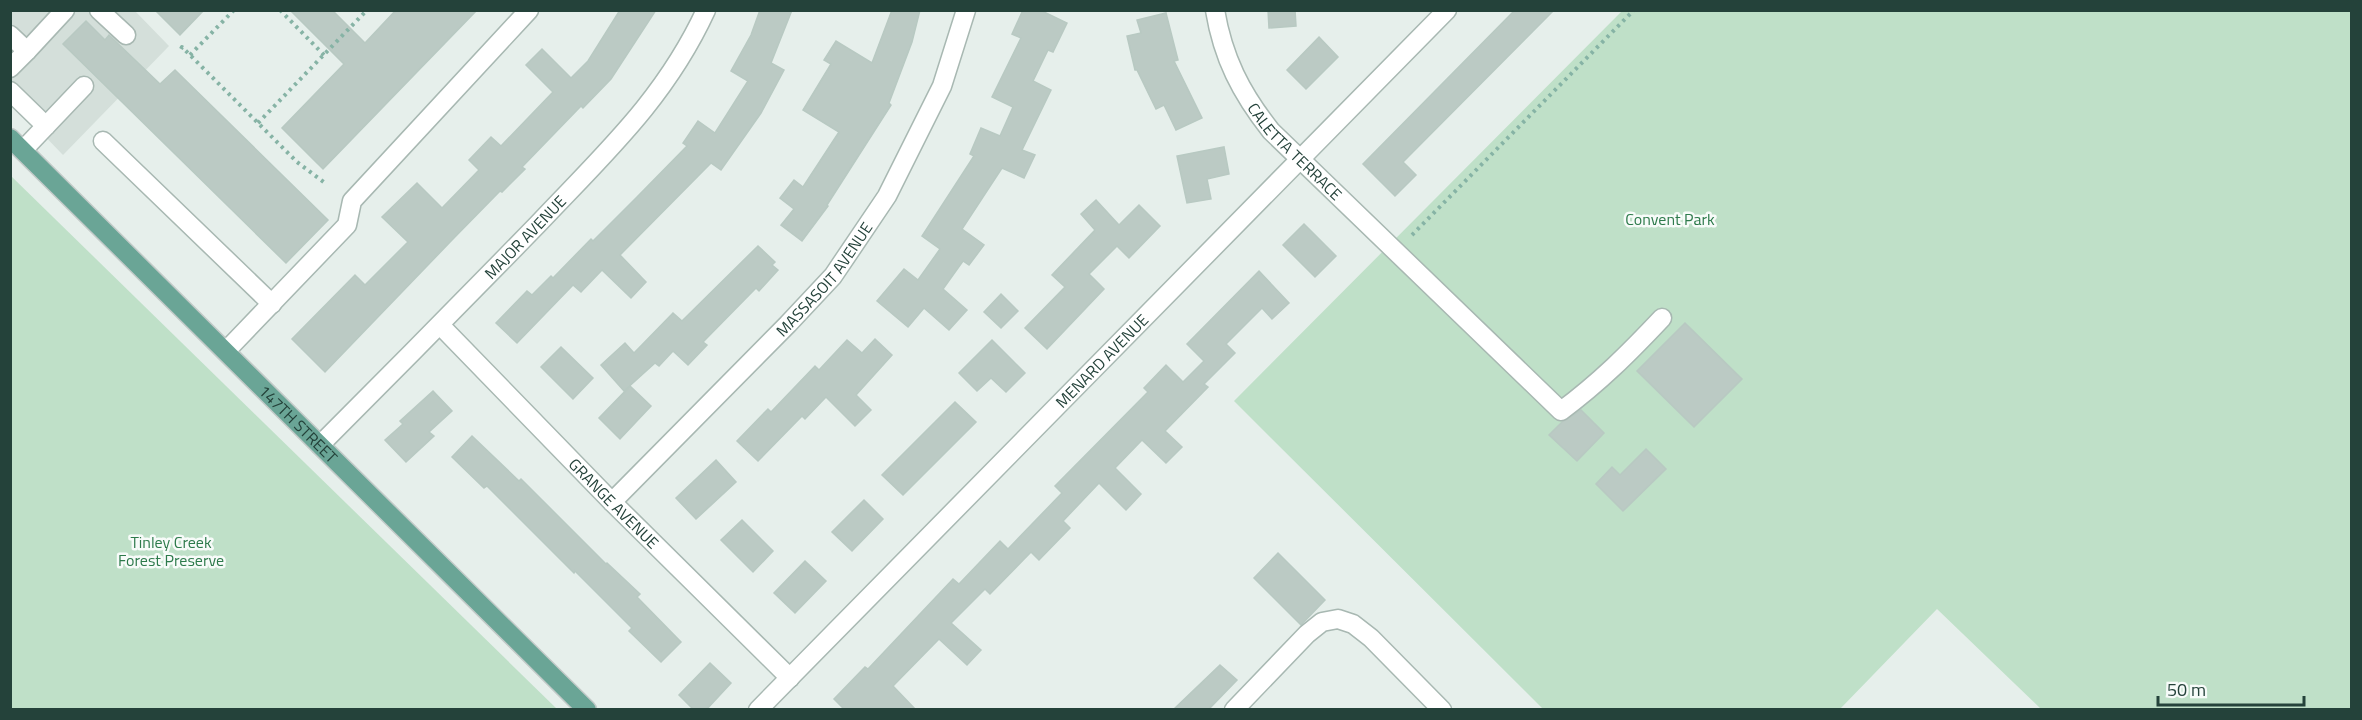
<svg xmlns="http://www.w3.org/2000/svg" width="2362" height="720" font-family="'Titillium Web',sans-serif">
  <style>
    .built { fill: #d4dfda }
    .green { fill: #bfe0c8 }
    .building { fill: #bbcac4; stroke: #b8c9c2; stroke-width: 1.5 }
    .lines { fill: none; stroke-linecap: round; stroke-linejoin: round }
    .minor-casing { stroke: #a8b8b2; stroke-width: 21 }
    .major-casing { stroke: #c2cac8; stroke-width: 21 }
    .path { stroke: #86b3a5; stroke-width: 4; stroke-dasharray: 3 4.5; stroke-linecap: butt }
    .minor { stroke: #fff; stroke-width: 18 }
    .major { stroke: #6aa596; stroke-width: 18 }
    .labels { text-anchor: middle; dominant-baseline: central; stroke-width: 5; stroke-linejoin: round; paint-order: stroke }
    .street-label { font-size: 16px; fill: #24423a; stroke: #f7fbf9 }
    .park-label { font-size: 16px; fill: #2d7a4b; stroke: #f7fbf9 }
  </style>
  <rect width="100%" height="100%" fill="#e6efeb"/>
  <path class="built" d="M11,11H135L169,46L63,155L11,101Z"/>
  <g class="green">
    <path d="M1622,11H2351V709H2041L1937,609L1840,709H1543L1234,401Z"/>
    <path d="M10,175L557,709H11Z"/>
  </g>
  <g class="building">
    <path d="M155,10H204L180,35Z"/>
    <path d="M290,10H332L365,43L396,10H477L323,169L282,128L344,64Z"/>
    <path d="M620,10H656L611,79L583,108L581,106L522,167L525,169L502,192L500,191L452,240L325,372L292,339L355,275L365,285L408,242L382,217L417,183L442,208L479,170L469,160L491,137L501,146L553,92L526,65L542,49L571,78L588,61Z"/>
    <path d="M760,10H792L771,63L784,70L761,113L721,170L711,163L620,255L646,282L631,298L602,270L581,292L573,285L517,343L496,323L527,291L532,295L551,276L553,278L591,239L593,241L637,197L687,146L683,143L698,121L715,133L748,81L731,71L751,35Z"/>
    <path d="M892,10H920L912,42L889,103L891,105L827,205L828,206L802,241L781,225L794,209L780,198L794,180L803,187L839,132L803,110L831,64L824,60L836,41L872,63Z"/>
    <path d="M1023,10H1040L1067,23L1053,52L1048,50L1033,81L1051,90L1022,150L1035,155L1024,178L1002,168L962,229L984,245L969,265L963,261L943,289L967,310L949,330L924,308L908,327L877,301L904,269L918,280L940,249L922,236L974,156L970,154L981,128L1000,136L1013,107L992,97L1021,38L1012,34Z"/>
    <path d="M1268,10H1295L1296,26L1269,28Z"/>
    <path d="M1515,10H1554L1403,162L1416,175L1395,196L1363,164Z"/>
    <path d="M1166,13L1178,60L1174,61L1202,118L1176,130L1164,105L1156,109L1137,70H1135L1127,36L1141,33L1137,20Z"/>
    <path d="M86,21L105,40L109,35L160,84L175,70L328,220L286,263L63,44Z"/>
    <path d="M1319,37L1338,57L1306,89L1287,70Z"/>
    <path d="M1224,147L1229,174L1207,179L1211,199L1187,203L1177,156Z"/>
    <path d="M1096,200L1119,225L1139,205L1160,226L1129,258L1117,246L1089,274L1104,289L1047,349L1025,328L1065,287L1052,275L1095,230L1081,214Z"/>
    <path d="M1304,224L1336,256L1315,277L1283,245Z"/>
    <path d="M758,246L775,262L772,265L778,270L759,291L756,288L703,342L707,345L688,365L673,351L659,366L655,363L624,391L601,365L625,343L634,353L673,313L682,321Z"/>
    <path d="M1259,271L1289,303L1272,319L1262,308L1226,344L1235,353L1204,384L1208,387L1165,431L1182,447L1166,463L1142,440L1115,468L1141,494L1126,510L1099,483L1063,521L1070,528L1039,560L1031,552L990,594L985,589L951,623L981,650L967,665L939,639L893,686L916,710H845L834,699L865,667L868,669L953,579L959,584L1000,541L1008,549L1062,493L1055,486L1148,392L1144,388L1166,365L1183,382L1204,361L1187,344Z"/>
    <path d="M1001,294L1018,311L1001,328L984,312Z"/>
    <path d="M1685,323L1742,379L1694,427L1637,371Z"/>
    <path d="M875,339L892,355L856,395L871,410L855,426L826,397L805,419L802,416L758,461L737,441L768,409L771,412L815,366L819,370L847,340L862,353Z"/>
    <path d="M992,340L1025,373L1006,392L991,378L977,391L959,373Z"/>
    <path d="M561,347L593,378L573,399L541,367Z"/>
    <path d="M630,386L651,406L620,439L599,418Z"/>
    <path d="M433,391L452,411L429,432L434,436L406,462L385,440L403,424L400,421Z"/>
    <path d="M955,402L976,422L903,495L882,475Z"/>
    <path d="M1581,410L1604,433L1577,461L1549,435L1562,422Z"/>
    <path d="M472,436L519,481L521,479L606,564L607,563L640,594L637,597L681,642L661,662L629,631L632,628L575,571L574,573L487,486L484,488L452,457Z"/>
    <path d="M1646,449L1666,469L1623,511L1596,484L1612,467L1620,475Z"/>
    <path d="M716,460L736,482L696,519L676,498Z"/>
    <path d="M864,500L883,519L852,551L832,532Z"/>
    <path d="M742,520L773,551L753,572L721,540Z"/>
    <path d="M1278,553L1325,600L1301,625L1254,578Z"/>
    <path d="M805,561L826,581L795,613L774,593Z"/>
    <path d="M710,663L731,683L706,710H694L679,695Z"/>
    <path d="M1220,665L1237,680L1208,710H1173Z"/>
  </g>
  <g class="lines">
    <defs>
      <g id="minor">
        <path d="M99,10L126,35"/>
        <path id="s1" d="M1215,10C1223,58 1241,93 1271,131L1561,411C1600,382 1629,353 1662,318"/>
        <path d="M10,35L27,51L10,68"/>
        <path d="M27,51L65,10"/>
        <path d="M10,91L46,126"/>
        <path d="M103,141L272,304"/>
        <path d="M23,150L84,86"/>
        <path id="s2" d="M440,325L612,502L790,678"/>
        <path d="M226,351L347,225L352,201L529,10"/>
        <path id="s3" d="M320,445C393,372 466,298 538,224C604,154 665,99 706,10"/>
        <path id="s4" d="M612,502L788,324L833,276L887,196L942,86L966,10"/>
        <path id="s5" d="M758,710L1447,10"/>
        <path d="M1234,710L1307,634L1322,622L1338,619L1353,624L1371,638L1442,710"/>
      </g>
      <g id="major">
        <path id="s6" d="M10,138L587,710"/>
      </g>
    </defs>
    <use href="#minor" class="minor-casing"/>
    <use href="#major" class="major-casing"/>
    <g class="path">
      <path d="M280,10L324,55"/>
      <path d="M181,49L182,47L297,162L325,183"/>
      <path d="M190,55L234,10"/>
      <path d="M258,123L367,10"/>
      <path d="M1412,235L1634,10"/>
    </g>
    <use href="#minor" class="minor"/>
    <use href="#major" class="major"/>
  </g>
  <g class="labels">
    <g class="street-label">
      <text stroke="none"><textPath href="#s1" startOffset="166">CALETTA TERRACE</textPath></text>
      <text stroke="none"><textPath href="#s3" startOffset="292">MAJOR AVENUE</textPath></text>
      <text stroke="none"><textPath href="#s4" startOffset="308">MASSASOIT AVENUE</textPath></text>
      <text stroke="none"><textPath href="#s5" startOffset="490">MENARD AVENUE</textPath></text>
      <text stroke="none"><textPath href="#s6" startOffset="406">147TH STREET</textPath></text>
      <text stroke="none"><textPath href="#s2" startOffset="249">GRANGE AVENUE</textPath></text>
    </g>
    <g class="park-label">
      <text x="1670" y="219">Convent Park</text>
      <text x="171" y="542">Tinley Creek<tspan x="171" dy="18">Forest Preserve</tspan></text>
    </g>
  </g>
  <rect width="2362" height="720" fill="none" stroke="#24423a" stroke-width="24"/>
  <path d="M2158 696v9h146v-9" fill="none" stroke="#24423a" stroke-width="3"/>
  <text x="2167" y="696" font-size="18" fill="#24423a" stroke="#f7fbf9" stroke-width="4.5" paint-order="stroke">50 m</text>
</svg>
